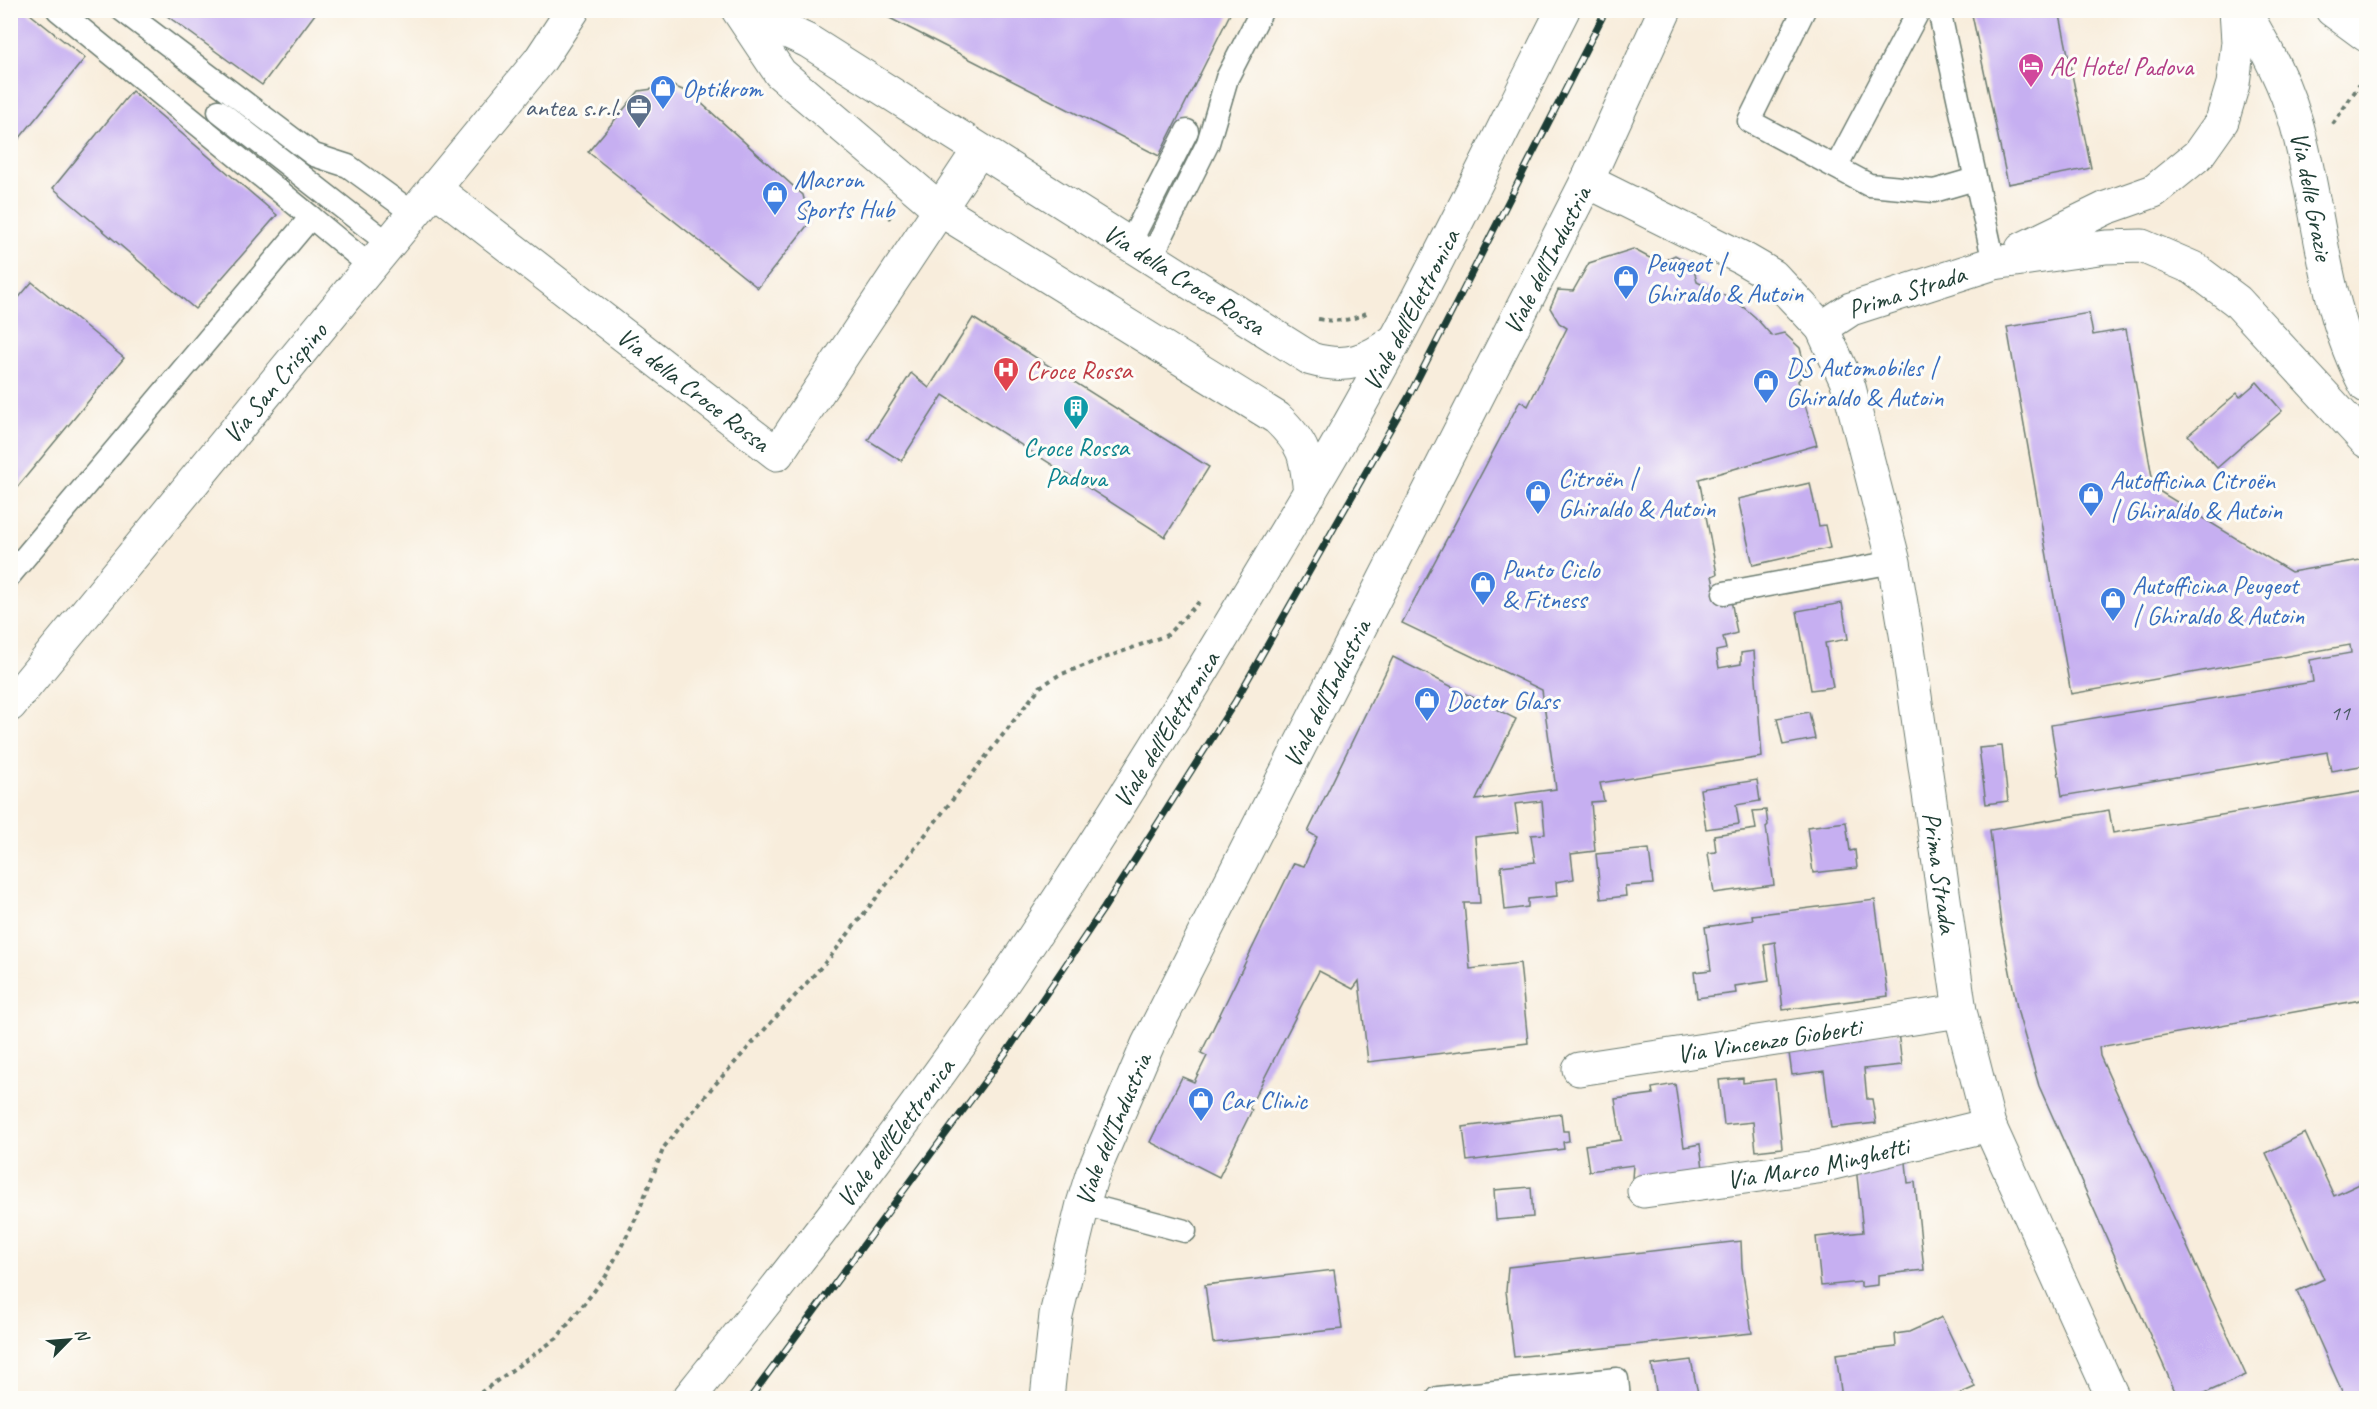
<svg xmlns="http://www.w3.org/2000/svg" width="2377" height="1409" font-family="Caveat,sans-serif">
  <style>
    .building { fill: #c6aff1 }
    .lines { fill: none; stroke-linecap: round; stroke-linejoin: round }
    .service-casing { stroke: #6b7b6f; stroke-width: 25 }
    .minor-casing { stroke: #6b7b6f; stroke-width: 35 }
    .tertiary-casing { stroke: #6b7b6f; stroke-width: 35 }
    .path { stroke: #6b7b6f; stroke-width: 4; stroke-dasharray: 4.5 4.5; stroke-linecap: butt }
    .service { stroke: #fff; stroke-width: 22 }
    .minor { stroke: #fff; stroke-width: 33 }
    .tertiary { stroke: #fff; stroke-width: 33 }
    .rail-casing { stroke: #1f3d34; stroke-width: 7 }
    .rail { stroke: #fdfcf7; stroke-width: 4.5; stroke-dasharray: 14; stroke-linecap: butt }
    .labels { text-anchor: middle; dominant-baseline: central; stroke-width: 6; stroke-linejoin: round; paint-order: stroke }
    .number-label { font-size: 22px; fill: #495a63 }
    .hotel-label { font-size: 26px; fill: #b23c85; stroke: #fdfcf7; text-anchor: start }
    .shop-label { font-size: 26px; fill: #366cbe; stroke: #fdfcf7; text-anchor: start }
    .service-label { font-size: 26px; fill: #4e5e75; stroke: #fdfcf7; text-anchor: end }
    .street-label { font-size: 26px; fill: #1f3d34; stroke: #fdfcf7 }
    .health-label { font-size: 26px; fill: #be3a42; stroke: #fdfcf7; text-anchor: start }
    .culture-label { font-size: 26px; fill: #0d838f; stroke: #fdfcf7 }
  </style>
  <rect width="100%" height="100%" fill="#fdfcf7"/>
  <filter id="ink" filterUnits="userSpaceOnUse"><feTurbulence type="fractalNoise" baseFrequency=".0167" numOctaves="2"/><feDisplacementMap in="SourceGraphic" scale="12" xChannelSelector="R" yChannelSelector="G"/><feConvolveMatrix kernelMatrix="1 2 1 2 8 2 1 2 1" color-interpolation-filters="sRGB"/></filter>
  <filter id="wash" filterUnits="userSpaceOnUse"><feTurbulence type="fractalNoise" baseFrequency=".008" numOctaves="4" result="noise"/><feDisplacementMap in="SourceGraphic" scale="24" xChannelSelector="R" yChannelSelector="G"/><feGaussianBlur stdDeviation="1.35" result="paint"/><feColorMatrix in="noise" values="0 0 0 0 0 0 0 0 0 0 0 0 0 0 0 0 0 1.4 0 .05"/><feComposite in="paint" operator="in"/></filter>
  <g filter="url(#wash)">
    <rect width="100%" height="100%" fill="#f8eddc"/>
    <g id="blocks">
      <g class="building">
        <path d="M10,10H25L85,58L10,150Z"/>
        <path d="M159,10H318L262,85Z"/>
        <path d="M874,10H1232L1159,156Z"/>
        <path d="M1971,10H2059L2091,168L2008,184Z"/>
        <path d="M673,86L690,93L803,195L810,222L758,288L588,152L639,91Z"/>
        <path d="M132,91L277,215L195,309L53,188Z"/>
        <path d="M1633,249L1659,263L1675,255L1693,265L1697,282L1737,302L1755,317L1772,336L1784,333L1800,348L1806,371L1798,381L1817,445L1699,479L1717,574L1712,576L1715,590L1730,594L1737,633L1723,637L1726,649L1716,651L1719,668L1741,664V653L1754,651L1762,757L1600,783L1604,801L1591,802L1595,851L1571,854L1574,879L1556,882L1557,896L1528,899V907L1505,910L1501,866L1535,862L1531,835L1545,834L1542,801L1515,804L1519,832L1475,837L1480,903H1464L1470,969L1520,963L1528,1043L1368,1062L1359,981L1353,989L1319,971L1249,1108L1252,1110L1219,1177L1150,1142L1182,1077L1194,1082L1207,1056L1201,1053L1294,863L1304,866L1317,837L1308,832L1393,657L1516,719L1476,800L1556,789L1542,690L1402,623L1520,401L1528,406L1567,328L1559,323L1550,308L1558,290L1573,291L1589,263Z"/>
        <path d="M32,282L124,358L10,496V308Z"/>
        <path d="M2089,313L2093,335L2126,329L2154,488L2291,572L2366,559V765L2331,771L2327,752L2062,796L2051,725L2313,682L2310,660L2351,653L2350,645L2071,694L2007,327Z"/>
        <path d="M973,318L1209,467L1165,537L943,395L901,461L868,440L911,373L929,388Z"/>
        <path d="M2257,382L2282,411L2217,468L2188,435L2237,393L2240,397Z"/>
        <path d="M1810,483L1819,526L1825,525L1830,548L1753,565L1738,499Z"/>
        <path d="M1842,603L1848,639L1825,643L1833,687L1811,690L1797,611Z"/>
        <path d="M1809,712L1815,739L1783,745L1777,718Z"/>
        <path d="M2002,746L2008,801L1986,804L1979,748Z"/>
        <path d="M1757,780L1760,801L1736,805L1739,824L1706,829L1700,789Z"/>
        <path d="M2366,791V999L2099,1047L2100,1056L2246,1375L2194,1398H2178L2039,1086L2018,1013L2001,925L1990,830L2109,810L2113,833Z"/>
        <path d="M1766,810L1768,825L1766,827L1774,885L1714,893L1708,853L1716,852L1714,835L1756,829L1753,811Z"/>
        <path d="M1846,822L1850,851L1855,850L1857,868L1813,873L1807,827Z"/>
        <path d="M1649,849L1653,884L1625,886L1626,896L1601,899L1596,854Z"/>
        <path d="M1875,900L1888,996L1783,1010L1775,942L1764,944L1769,981L1735,986L1736,993L1697,998L1694,972L1711,970L1705,927L1753,920L1752,915Z"/>
        <path d="M1898,1032L1902,1065L1864,1069L1867,1099H1872L1876,1123L1831,1128L1824,1071L1792,1075L1788,1045Z"/>
        <path d="M1743,1078V1083L1775,1079L1782,1148L1756,1151L1753,1122L1724,1125L1719,1080Z"/>
        <path d="M1675,1084L1684,1147L1700,1144L1704,1177L1632,1179L1633,1165L1589,1171L1585,1145L1621,1140L1615,1099L1653,1094L1652,1088Z"/>
        <path d="M1561,1114L1563,1131H1568L1569,1141L1563,1142L1564,1149L1467,1161L1463,1127Z"/>
        <path d="M2305,1133L2334,1196L2366,1181V1396L2362,1398H2345L2297,1291L2324,1279L2266,1153Z"/>
        <path d="M1906,1162L1908,1183L1915,1182L1924,1270L1878,1275V1285L1861,1287V1282L1821,1286L1816,1237L1863,1232L1856,1167Z"/>
        <path d="M1531,1187L1533,1217L1496,1220L1494,1190Z"/>
        <path d="M1741,1241L1742,1267L1752,1333L1514,1357L1506,1291L1508,1267Z"/>
        <path d="M1334,1270L1342,1329L1213,1343L1205,1285Z"/>
        <path d="M1942,1317L1975,1387L1950,1398H1842L1836,1354L1896,1347L1895,1334L1909,1332Z"/>
        <path d="M1691,1360L1699,1398H1657L1652,1365Z"/>
      </g>
    </g>
  </g>
  <g filter="url(#ink)">
    <use href="#blocks" fill-opacity="0" stroke="#6b7b6f" stroke-width="1.5"/>
    <g class="lines">
      <defs>
        <g id="service">
          <path d="M58,10L311,217"/>
          <path d="M122,10L314,155L348,166L414,214"/>
          <path d="M1804,10L1749,121L1869,185L1934,191L1975,179"/>
          <path d="M1939,10L1994,263"/>
          <path d="M219,111L389,244"/>
          <path d="M1836,167L1919,10"/>
          <path d="M1129,245L1187,131"/>
          <path d="M1151,258L1208,143L1227,78L1262,10"/>
          <path d="M10,575L311,217L370,266"/>
          <path d="M1724,593L1894,562"/>
          <path d="M1083,1204L1185,1231"/>
          <path d="M1438,1398L1617,1379L1619,1398"/>
        </g>
        <g id="minor">
          <path d="M738,10L780,73L941,210L1277,418C1305,445 1306,455 1310,493"/>
          <path id="s1" d="M741,10L808,41L1311,359C1346,369 1367,362 1395,340"/>
          <path d="M2332,10L2366,35"/>
          <path id="s2" d="M1587,181L1742,258L1773,276L1822,328L1849,387L1894,562L1907,640L1960,1011L1989,1125L2113,1398"/>
          <path id="s3" d="M435,189L777,454L979,150"/>
          <path id="s4" d="M1822,328L1851,309L1994,263"/>
          <path id="s5" d="M10,705L540,60L573,10"/>
          <path id="s6" d="M1579,1069L1960,1011"/>
          <path id="s7" d="M1644,1191L1817,1167L1989,1125"/>
        </g>
        <g id="tertiary">
          <path id="s8" d="M2243,10C2265,45 2285,83 2296,122C2321,210 2322,305 2366,386"/>
          <path d="M2022,249L2106,208L2154,191L2198,155L2222,121L2233,84L2238,42L2236,10"/>
          <path d="M1994,263L2106,247L2142,246L2193,268L2237,301L2366,441"/>
          <path id="s9" d="M689,1398C809,1248 929,1096 1035,935C1131,791 1220,642 1309,493C1403,337 1481,172 1563,10"/>
          <path id="s10" d="M1047,1398L1056,1315L1083,1204L1092,1175L1148,1044L1587,181L1665,10"/>
        </g>
      </defs>
      <use href="#service" class="service-casing"/>
      <use href="#minor" class="minor-casing"/>
      <use href="#tertiary" class="tertiary-casing"/>
      <g class="path">
        <path d="M2333,124L2366,75"/>
        <path d="M882,212L891,218"/>
        <path d="M1318,319C1336,322 1352,321 1368,312"/>
        <path d="M473,1398L557,1338L606,1276L636,1218L664,1147L711,1089L831,956L1040,687L1059,675L1167,635L1199,602"/>
      </g>
      <use href="#service" class="service"/>
      <use href="#minor" class="minor"/>
      <use href="#tertiary" class="tertiary"/>
      <defs>
        <path id="rail" d="M750,1398L1008,1050L1104,908L1235,702L1408,398L1606,10"/>
      </defs>
      <use href="#rail" class="rail-casing"/>
      <use href="#rail" class="rail"/>
    </g>
  </g>
  <defs>
    <symbol id="hotel-pin" viewBox="-11 -11 22 30"><path d="M0 17L-7.5 6A9.5 9.5 0 1 1 7.5 6Z" fill="#d1479c" stroke="#fdfcf7"/><path d="M-6-4.5h1.5V1H6V5H4.5V3h-9V5H-6ZM-4 0a1.8 1.8 0 1 1 3.6 0ZM.5 0V-2.5h3Q6-2.5 6 0Z" fill="#fff"/></symbol>
    <symbol id="shop-pin" viewBox="-11 -11 22 30"><path d="M0 17L-7.5 6A9.5 9.5 0 1 1 7.5 6Z" fill="#3f7fe0" stroke="#fdfcf7"/><path d="M-5-2.5h2.3a2.7 3.5 0 0 1 5.4 0H5L5.5 6h-11ZM-1.5-2.5h3a1.5 2.3 0 0 0-3 0Z" fill="#fff"/></symbol>
    <symbol id="office-pin" viewBox="-11 -11 22 30"><path d="M0 17L-7.5 6A9.5 9.5 0 1 1 7.5 6Z" fill="#5c6f8a" stroke="#fdfcf7"/><path d="M-6-3h4V-5.5h4V-3h4V5H-6ZM-1-4.5V-3h2v-1.5ZM-6 0V1H6V0Z" fill="#fff"/></symbol>
    <symbol id="hospital-pin" viewBox="-11 -11 22 30"><path d="M0 17L-7.5 6A9.5 9.5 0 1 1 7.5 6Z" fill="#e0444e" stroke="#fdfcf7"/><path d="M-5-5h3v3.5h4V-5h3V5h-3V1.5h-4V5h-3Z" fill="#fff"/></symbol>
    <symbol id="building-pin" viewBox="-11 -11 22 30"><path d="M0 17L-7.5 6A9.5 9.5 0 1 1 7.5 6Z" fill="#0f9aa8" stroke="#fdfcf7"/><path d="M-4-6H4V6H1V3H-1V6H-4ZM-2.5-4.3h1.7v1.8h-1.7ZM.8-4.3h1.7v1.8H.8ZM-2.5-1h1.7V.8h-1.7ZM.8-1h1.7V.8H.8Z" fill="#fff"/></symbol>
  </defs>
  <g fill-rule="evenodd">
    <use href="#hotel-pin" x="2016" y="51" width="30" height="40"/>
    <use href="#shop-pin" x="648" y="73" width="30" height="40"/>
    <use href="#office-pin" x="624" y="92" width="30" height="40"/>
    <use href="#shop-pin" x="760" y="179" width="30" height="40"/>
    <use href="#shop-pin" x="1611" y="263" width="30" height="40"/>
    <use href="#hospital-pin" x="991" y="355" width="30" height="40"/>
    <use href="#shop-pin" x="1751" y="367" width="30" height="40"/>
    <use href="#building-pin" x="1061" y="393" width="30" height="40"/>
    <use href="#shop-pin" x="1523" y="478" width="30" height="40"/>
    <use href="#shop-pin" x="2076" y="480" width="30" height="40"/>
    <use href="#shop-pin" x="1468" y="569" width="30" height="40"/>
    <use href="#shop-pin" x="2098" y="585" width="30" height="40"/>
    <use href="#shop-pin" x="1412" y="685" width="30" height="40"/>
    <use href="#shop-pin" x="1186" y="1085" width="30" height="40"/>
  </g>
  <g class="labels">
    <g class="number-label">
      <text x="2340" y="713">11</text>
    </g>
    <g class="hotel-label">
      <text x="2050" y="66">AC Hotel Padova</text>
    </g>
    <g class="shop-label">
      <text x="682" y="88">Optikrom</text>
      <text x="794" y="179">Macron<tspan x="794" dy="30">Sports Hub</tspan></text>
      <text x="1646" y="263">Peugeot |<tspan x="1646" dy="30">Ghiraldo &amp; Autoin</tspan></text>
      <text x="1786" y="367">DS Automobiles |<tspan x="1786" dy="30">Ghiraldo &amp; Autoin</tspan></text>
      <text x="1558" y="478">Citroën |<tspan x="1558" dy="30">Ghiraldo &amp; Autoin</tspan></text>
      <text x="2110" y="480">Autofficina Citroën<tspan x="2110" dy="30">| Ghiraldo &amp; Autoin</tspan></text>
      <text x="1502" y="569">Punto Ciclo<tspan x="1502" dy="30">&amp; Fitness</tspan></text>
      <text x="2132" y="585">Autofficina Peugeot<tspan x="2132" dy="30">| Ghiraldo &amp; Autoin</tspan></text>
      <text x="1446" y="700">Doctor Glass</text>
      <text x="1220" y="1100">Car Clinic</text>
    </g>
    <g class="service-label">
      <text x="620" y="107">antea s.r.l.</text>
    </g>
    <g class="street-label">
      <text stroke="none"><textPath href="#s8" startOffset="200">Via delle Grazie</textPath></text>
      <text stroke="none"><textPath href="#s10" startOffset="1250">Viale dell'Industria</textPath></text>
      <text stroke="none"><textPath href="#s1" startOffset="519">Via della Croce Rossa</textPath></text>
      <text stroke="none"><textPath href="#s4" startOffset="93">Prima Strada</textPath></text>
      <text stroke="none"><textPath href="#s9" startOffset="1308">Viale dell'Elettronica</textPath></text>
      <text stroke="none"><textPath href="#s5" startOffset="417">Via San Crispino</textPath></text>
      <text stroke="none"><textPath href="#s3" startOffset="327">Via della Croce Rossa</textPath></text>
      <text stroke="none"><textPath href="#s10" startOffset="764">Viale dell'Industria</textPath></text>
      <text stroke="none"><textPath href="#s9" startOffset="822">Viale dell'Elettronica</textPath></text>
      <text stroke="none"><textPath href="#s2" startOffset="840">Prima Strada</textPath></text>
      <text stroke="none"><textPath href="#s6" startOffset="192">Via Vincenzo Gioberti</textPath></text>
      <text stroke="none"><textPath href="#s10" startOffset="278">Viale dell'Industria</textPath></text>
      <text stroke="none"><textPath href="#s9" startOffset="336">Viale dell'Elettronica</textPath></text>
      <text stroke="none"><textPath href="#s7" startOffset="176">Via Marco Minghetti</textPath></text>
    </g>
    <g class="health-label">
      <text x="1026" y="370">Croce Rossa</text>
    </g>
    <g class="culture-label">
      <text x="1076" y="447">Croce Rossa<tspan x="1076" dy="30">Padova</tspan></text>
    </g>
  </g>
  <rect width="2377" height="1409" fill="none" stroke="#fdfcf7" stroke-width="36"/>
  <g transform="translate(69 1340) rotate(65)" stroke="#fdfcf7" stroke-width="4.5" paint-order="stroke">
  <path d="M0-4.5L10 22L0 15L-10 22Z" fill="#1f3d34"/>
  <text y="-9" font-size="16" font-weight="bold" text-anchor="middle" fill="#1f3d34">N</text>
  </g>
</svg>
